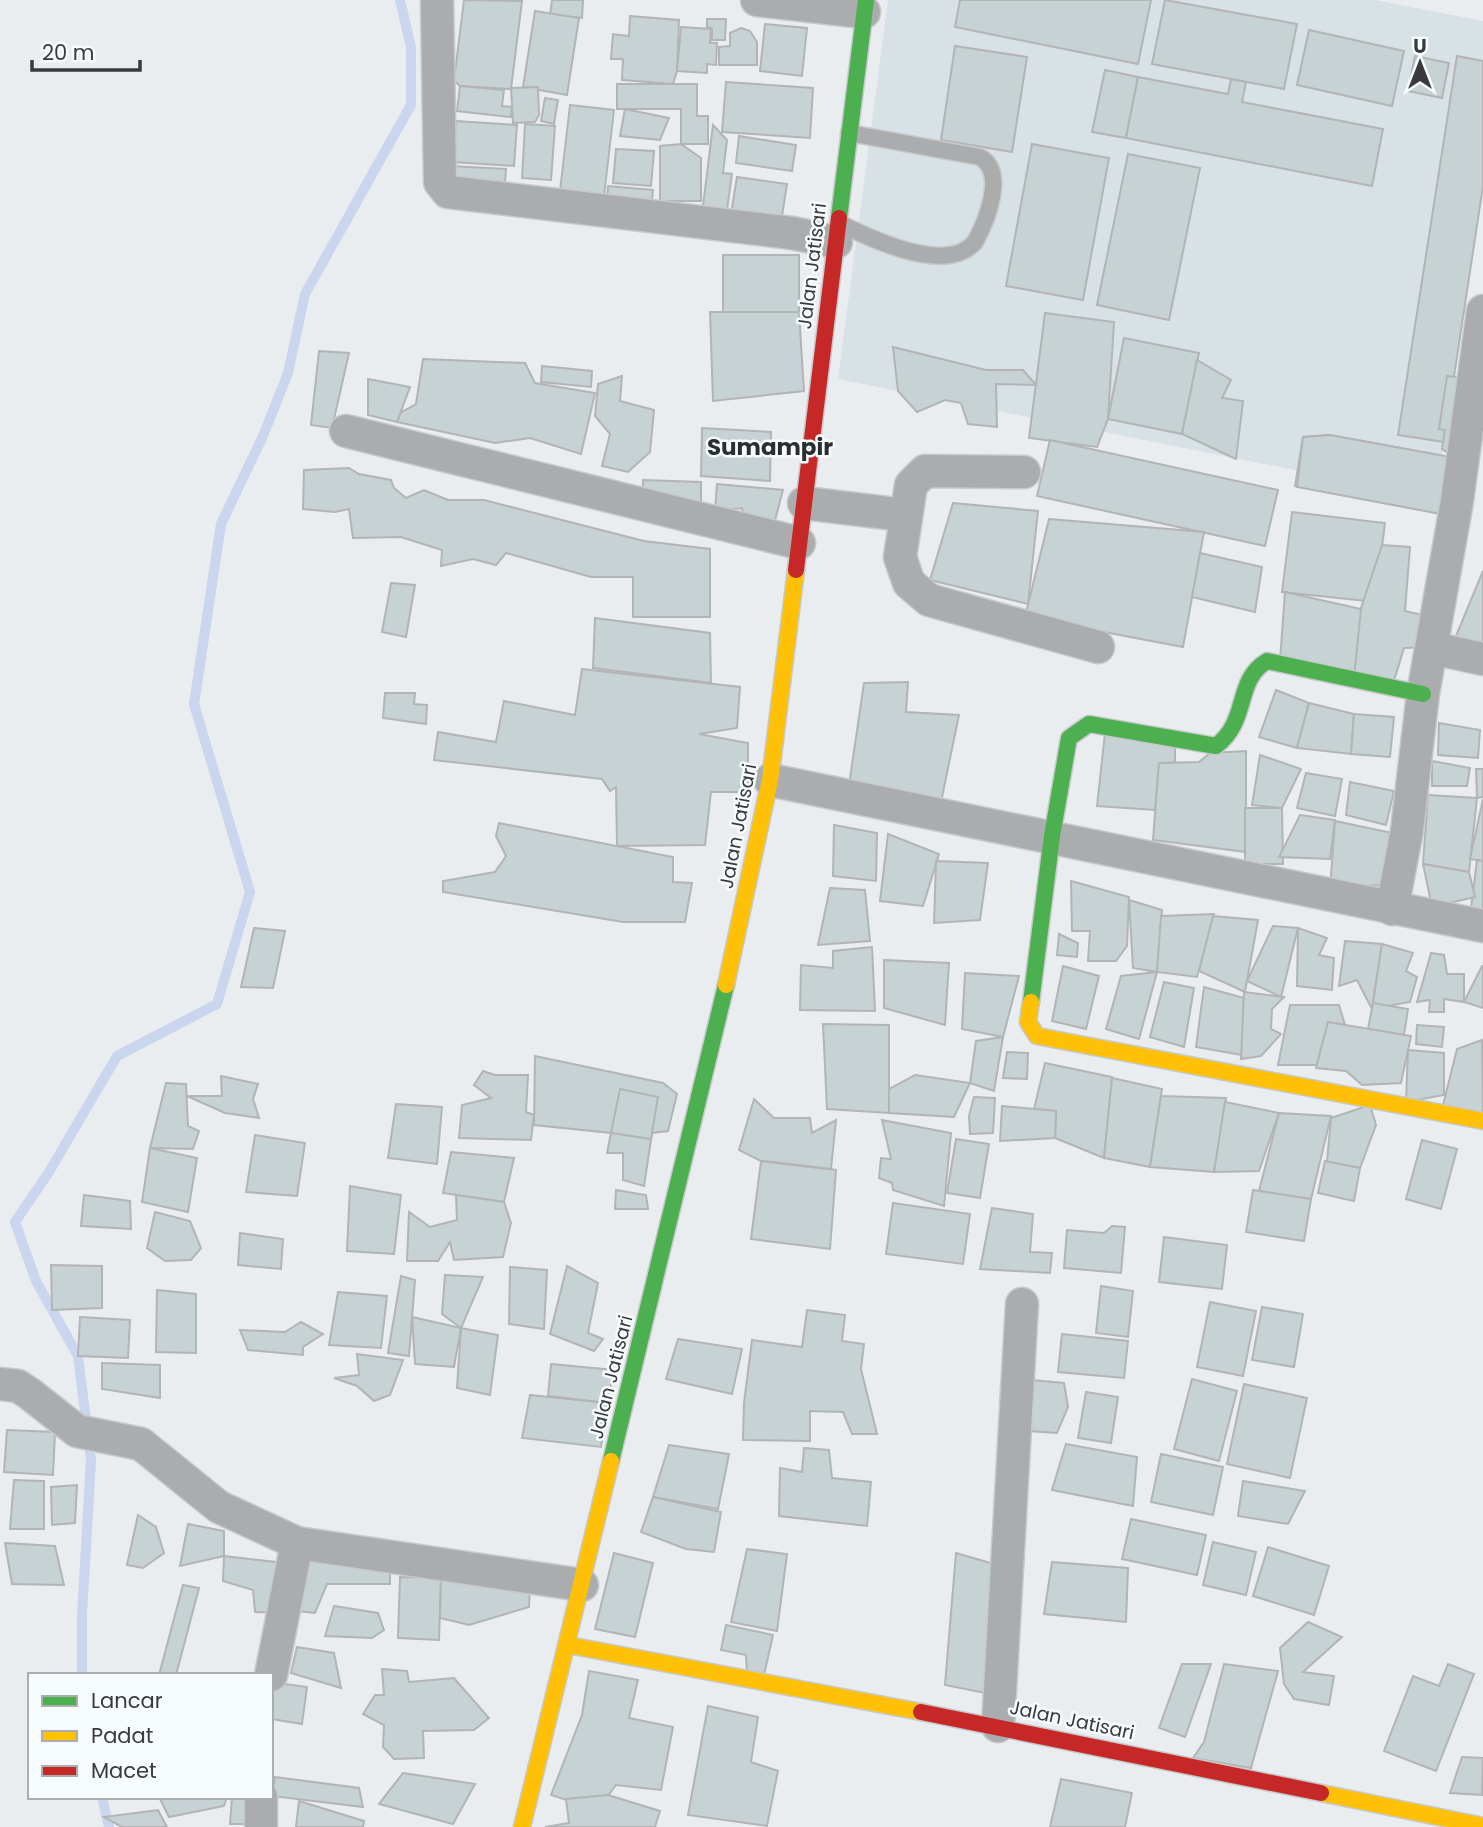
<svg xmlns="http://www.w3.org/2000/svg" width="1483" height="1827" font-family="Poppins,sans-serif">
  <style>
    .built { fill: #d8e1e5 }
    .lines { fill: none; stroke-linecap: round; stroke-linejoin: round }
    .stream { stroke: #cad5ee; stroke-width: 10 }
    .building { fill: #c7d2d4; stroke: #b2b4b5; stroke-width: 2 }
    .lane-casing { stroke: #c7c9ca; stroke-width: 19 }
    .street-casing { stroke: #c7c9ca; stroke-width: 35 }
    .fast-casing { stroke: #c7c9ca; stroke-width: 19 }
    .slow-casing { stroke: #c7c9ca; stroke-width: 19 }
    .jam-casing { stroke: #c7c9ca; stroke-width: 19 }
    .lane { stroke: #aaacad; stroke-width: 16 }
    .street { stroke: #aaacad; stroke-width: 32 }
    .fast { stroke: #4caf50; stroke-width: 16 }
    .slow { stroke: #ffc107; stroke-width: 16 }
    .jam { stroke: #c62828; stroke-width: 16 }
    .labels { text-anchor: middle; dominant-baseline: central; stroke-width: 5; stroke-linejoin: round; paint-order: stroke }
    .street-label { font-size: 19px; fill: #383a3b; stroke: #f6fbfd }
    .quarter-label { font-size: 23px; font-weight: bold; fill: #2b2e30; stroke: #f6fbfd }
  </style>
  <rect width="100%" height="100%" fill="#eaedef"/>
  <path class="built" d="M888,0H1375L1483,21V186L1435,498L838,379Z"/>
  <g class="lines">
    <g class="stream">
      <path d="M82,1675V1615L91,1460L78,1356L36,1281L15,1222L49,1172L117,1056L217,1004L250,892L194,704L221,524L263,436L288,373L305,294L411,105V47L400,0"/>
      <path d="M102,1797L109,1827"/>
    </g>
  </g>
  <g class="building">
    <path d="M464,0L522,1L511,89L460,86L454,81Z"/>
    <path d="M552,0H583L582,18L550,15Z"/>
    <path d="M960,0H1151L1138,64L955,27Z"/>
    <path d="M1165,0L1297,24L1284,89L1152,64Z"/>
    <path d="M535,11L579,18L567,95L523,87Z"/>
    <path d="M630,16L679,20L677,71L673,84L622,80L623,59H611L613,34L629,36Z"/>
    <path d="M707,19H726L725,40H712V28L707,27Z"/>
    <path d="M765,24L807,28L802,76L760,71Z"/>
    <path d="M681,27L711,29L710,43H717L716,65L707,64V73L677,71Z"/>
    <path d="M741,28L750,31L757,42V65H719V47L730,46V33Z"/>
    <path d="M1309,30L1404,51L1392,106L1297,85Z"/>
    <path d="M955,46L1027,57L1012,152L941,140Z"/>
    <path d="M1415,56L1449,63L1442,98L1408,91Z"/>
    <path d="M1457,56L1483,61V186L1444,442L1398,435Z"/>
    <path d="M1105,70L1138,77L1126,138L1092,132Z"/>
    <path d="M1138,77L1228,94L1231,79L1246,82L1242,102L1383,129L1372,186L1126,138Z"/>
    <path d="M726,82L813,88L810,138L722,132Z"/>
    <path d="M617,84H697V116H708V144H681V109H617Z"/>
    <path d="M460,86L504,90L502,106L512,107L511,117L457,111Z"/>
    <path d="M538,87L539,115L535,122L513,123L511,88Z"/>
    <path d="M545,98L558,100L554,124L541,121Z"/>
    <path d="M570,105L614,110L604,196L560,191Z"/>
    <path d="M625,109L669,118L660,140L620,136Z"/>
    <path d="M456,121L517,125L514,166L453,162Z"/>
    <path d="M525,124L555,126L551,180L522,178Z"/>
    <path d="M713,125L727,140L723,173L732,174L726,217L702,214Z"/>
    <path d="M739,136L796,145L792,171L736,163Z"/>
    <path d="M681,144L701,158V201H660V146Z"/>
    <path d="M1032,144L1109,158L1083,300L1006,286Z"/>
    <path d="M616,149L654,151L651,186L613,183Z"/>
    <path d="M1128,154L1200,168L1169,320L1097,305Z"/>
    <path d="M451,166L506,169L505,182L451,179Z"/>
    <path d="M737,177L787,184L781,222L731,214Z"/>
    <path d="M608,186L653,190L651,208L607,204Z"/>
    <rect x="723" y="255" width="76" height="57"/>
    <path d="M710,312H799L804,391L713,401Z"/>
    <path d="M1045,313L1114,322L1108,419L1097,447L1029,438Z"/>
    <path d="M1124,338L1199,353L1182,434L1108,419Z"/>
    <path d="M893,347L986,370H1023L1036,385L996,384L997,427L968,424L961,403L945,400L917,412L898,391Z"/>
    <path d="M319,351L349,353L332,428L311,425Z"/>
    <path d="M423,359L525,363L535,383L595,393L581,454L530,438L495,443L397,422L400,413L416,404Z"/>
    <path d="M1197,360L1231,380L1222,398L1243,401L1236,459L1182,434Z"/>
    <path d="M542,366L592,371L591,387L541,382Z"/>
    <path d="M622,376L620,401L654,410L650,452L628,472L602,466L610,434L595,416L598,384Z"/>
    <path d="M1447,376L1466,378L1454,457L1442,449L1445,430L1439,429Z"/>
    <path d="M368,379L410,387L397,422L368,415Z"/>
    <path d="M702,428L771,432L770,481L701,476Z"/>
    <path d="M1329,435L1461,459L1452,516L1295,486L1303,437Z"/>
    <path d="M1330,435L1461,459L1452,516L1297,487L1303,437Z"/>
    <path d="M1050,440L1278,490L1265,546L1037,496Z"/>
    <path d="M349,468L359,474L391,480L394,488L406,498L424,490L448,500H484L644,541L710,549V617H633V577H591L506,553L496,565L473,559L441,566L442,550L401,537L353,538L349,509L335,512L303,509L304,470Z"/>
    <path d="M643,480L701,482V503L642,501Z"/>
    <path d="M717,484L783,490L773,528H745L742,508L715,511Z"/>
    <path d="M953,503L1038,511L1028,604L930,580Z"/>
    <path d="M1292,512L1385,523L1375,602L1282,592Z"/>
    <path d="M1049,519L1204,532L1183,647L1025,617Z"/>
    <path d="M1382,545L1410,547L1405,611L1435,618L1430,647L1404,648L1392,687L1354,678L1355,626Z"/>
    <path d="M1200,553L1262,567L1255,612L1192,597Z"/>
    <path d="M1483,571V647L1456,636Z"/>
    <path d="M391,583L415,585L406,637L382,632Z"/>
    <path d="M1285,592L1361,609L1354,678L1280,661Z"/>
    <path d="M595,618L710,633L711,683L593,668Z"/>
    <path d="M582,669L740,687L737,728L699,734L748,743V792H711L705,845L617,846L616,787L610,791L602,779L434,760L438,732L496,742L504,701L575,715Z"/>
    <path d="M908,682L906,712L959,715L941,802L849,785L864,683Z"/>
    <path d="M1276,690L1309,703L1297,748L1259,737Z"/>
    <path d="M385,693H415L414,704L427,705L426,724L383,718Z"/>
    <path d="M1309,703L1354,714L1351,754L1297,748Z"/>
    <path d="M1354,714L1394,717L1390,757L1351,754Z"/>
    <path d="M1439,723L1480,730L1478,758L1438,755Z"/>
    <path d="M1105,733L1175,744V763H1159L1155,810L1097,806Z"/>
    <path d="M1246,751V852L1153,840L1159,763L1199,762L1210,753Z"/>
    <path d="M1260,755L1301,769L1282,808L1252,805Z"/>
    <path d="M1432,761L1470,768L1467,786H1432Z"/>
    <path d="M1476,769H1483V797L1477,798Z"/>
    <path d="M1306,773L1342,779L1335,816L1297,808Z"/>
    <path d="M1350,782L1394,791L1386,825L1346,815Z"/>
    <path d="M1428,795L1477,798L1469,872L1423,864Z"/>
    <path d="M1483,799V861L1470,859Z"/>
    <path d="M1245,808H1282L1283,864H1245Z"/>
    <path d="M1300,815L1335,820L1330,859L1279,857Z"/>
    <path d="M1335,821L1402,835L1395,884L1330,889Z"/>
    <path d="M499,823L673,857V882L692,883L685,922H623L443,892V881L495,872L506,856L496,836Z"/>
    <path d="M834,825L877,833L876,881L833,876Z"/>
    <path d="M888,834L939,854L923,906L880,901Z"/>
    <path d="M1477,860L1483,861V919L1470,916Z"/>
    <path d="M936,861L988,863L980,920L934,923Z"/>
    <path d="M1423,864L1469,872L1475,897L1432,907Z"/>
    <path d="M1071,881L1129,897L1127,946L1116,961H1088L1090,931H1072Z"/>
    <path d="M830,888L865,890L870,941L818,945Z"/>
    <path d="M1129,900L1162,910L1157,972L1133,968Z"/>
    <path d="M1214,914L1197,977L1157,972L1161,916Z"/>
    <path d="M1213,916L1258,920L1245,992L1199,971Z"/>
    <path d="M1273,926L1298,928L1281,997L1247,981Z"/>
    <path d="M254,928L285,931L273,988L241,987Z"/>
    <path d="M1298,928L1327,938L1319,955L1334,958L1332,990L1297,986Z"/>
    <path d="M1059,934L1078,943L1077,957L1057,955Z"/>
    <path d="M1345,941L1382,944L1372,1009L1357,980L1339,986Z"/>
    <path d="M1382,944L1413,953L1406,971L1417,977L1410,1002L1372,1009Z"/>
    <path d="M872,947L875,1011L800,1010L801,965L833,968V951Z"/>
    <path d="M1431,953L1444,955L1447,974H1464V1002L1444,999V1012H1429L1430,1000L1417,1002Z"/>
    <path d="M884,960L949,963L945,1025L884,1008Z"/>
    <path d="M1063,966L1099,976L1086,1029L1052,1021Z"/>
    <path d="M1482,966H1483V1008L1464,1002Z"/>
    <path d="M1157,972L1139,1039L1106,1029L1121,976Z"/>
    <path d="M965,973L1019,976L1003,1037L962,1029Z"/>
    <path d="M1164,982L1194,988L1184,1047L1150,1037Z"/>
    <path d="M1204,987L1244,998L1242,1055L1196,1047Z"/>
    <path d="M1244,992L1284,997L1272,1009L1271,1029L1281,1034L1261,1056L1241,1059Z"/>
    <path d="M1373,1003L1408,1009L1404,1035L1368,1029Z"/>
    <path d="M1290,1005H1339L1345,1025L1328,1022L1317,1065H1278Z"/>
    <path d="M1328,1022L1411,1036L1401,1083L1362,1085L1346,1071L1316,1068Z"/>
    <path d="M823,1024L889,1025V1113L827,1109Z"/>
    <path d="M1417,1025L1444,1027L1442,1047L1416,1044Z"/>
    <path d="M1003,1037L994,1091L970,1083L976,1041Z"/>
    <path d="M1482,1040L1483,1116L1442,1109L1457,1049Z"/>
    <path d="M1408,1050L1444,1053V1095L1406,1102Z"/>
    <path d="M1007,1052L1028,1053L1027,1079L1003,1078Z"/>
    <path d="M535,1056L663,1083L677,1094L668,1131L652,1133L644,1186L623,1180V1153H607L611,1133L534,1125Z"/>
    <path d="M1045,1063L1112,1077L1104,1158L1055,1138L1056,1111L1034,1109Z"/>
    <path d="M483,1071L495,1075H528L526,1112L534,1115L531,1140L459,1138L462,1105L491,1098L474,1085Z"/>
    <path d="M915,1075L970,1083L954,1117L889,1113V1089Z"/>
    <path d="M221,1076L258,1084L253,1099L259,1118L225,1113L187,1096H222Z"/>
    <path d="M1112,1078L1162,1089L1150,1167L1104,1158Z"/>
    <path d="M166,1083L186,1084L188,1126L199,1131L193,1149L150,1148Z"/>
    <path d="M620,1089L658,1097L651,1139L611,1133Z"/>
    <path d="M1161,1096L1226,1098L1214,1172L1150,1167Z"/>
    <path d="M974,1097L995,1098L993,1133L970,1134L969,1116Z"/>
    <path d="M754,1099L774,1118H810L812,1133L836,1120L831,1169L761,1161L739,1150Z"/>
    <path d="M1225,1102L1279,1113L1259,1171L1214,1172Z"/>
    <path d="M396,1104L442,1107L437,1164L388,1158Z"/>
    <path d="M1370,1105L1376,1125L1360,1168L1327,1162L1331,1118Z"/>
    <path d="M1002,1106L1056,1111L1055,1138L1000,1141Z"/>
    <path d="M1279,1113L1331,1116L1311,1199L1259,1191Z"/>
    <path d="M882,1120L951,1133L944,1206L893,1190L892,1183L879,1178L881,1158L891,1159Z"/>
    <path d="M255,1135L305,1143L297,1196L246,1192Z"/>
    <path d="M956,1139L989,1144L980,1198L947,1193Z"/>
    <path d="M1422,1140L1457,1149L1441,1209L1406,1199Z"/>
    <path d="M150,1148L197,1158L188,1212L142,1202Z"/>
    <path d="M451,1152L514,1158L504,1202L443,1193Z"/>
    <path d="M761,1161L836,1170L830,1249L751,1239Z"/>
    <path d="M1325,1161L1360,1168L1354,1201L1318,1193Z"/>
    <path d="M350,1186L401,1195L394,1254L347,1251Z"/>
    <path d="M616,1190L646,1195L648,1209H615Z"/>
    <path d="M1253,1190L1311,1199L1304,1241L1246,1232Z"/>
    <path d="M84,1195L130,1201L131,1229L81,1226Z"/>
    <path d="M456,1195L504,1202L511,1223L503,1257L454,1260L450,1242L438,1261H407L409,1212L430,1227L457,1220Z"/>
    <path d="M893,1203L970,1214L963,1264L886,1254Z"/>
    <path d="M992,1208L1033,1214L1030,1252L1052,1253L1050,1273L980,1269Z"/>
    <path d="M155,1212L190,1221L201,1248L191,1260L165,1261L147,1248Z"/>
    <path d="M1112,1226L1125,1227L1121,1273L1064,1268L1067,1230L1104,1233Z"/>
    <path d="M240,1233L283,1239L281,1269L238,1265Z"/>
    <path d="M1164,1237L1227,1245L1222,1289L1159,1282Z"/>
    <path d="M51,1265L102,1266V1308L52,1310Z"/>
    <path d="M567,1266L598,1283L588,1333L603,1339L594,1351L550,1334Z"/>
    <path d="M510,1267L547,1270L544,1329L509,1324Z"/>
    <path d="M445,1275L483,1277L461,1328L442,1314Z"/>
    <path d="M401,1276L415,1280L409,1356L388,1353Z"/>
    <path d="M1101,1286L1133,1291L1128,1337L1096,1333Z"/>
    <path d="M157,1290L196,1294V1353L156,1352Z"/>
    <path d="M338,1292L387,1296L381,1348L329,1345Z"/>
    <path d="M1210,1302L1256,1311L1243,1376L1197,1367Z"/>
    <path d="M1262,1307L1303,1314L1294,1367L1252,1360Z"/>
    <path d="M807,1310L845,1315L842,1341L864,1344L861,1369L877,1434H852L843,1412L810,1411V1441L743,1440L744,1403L752,1340L802,1347Z"/>
    <path d="M80,1317L130,1320L128,1358L78,1356Z"/>
    <path d="M412,1317L461,1328L454,1367L415,1364Z"/>
    <path d="M301,1322L323,1334L303,1347V1355L248,1350L240,1330L285,1332Z"/>
    <path d="M461,1328L498,1335L490,1395L457,1388Z"/>
    <path d="M1062,1334L1128,1341L1124,1378L1058,1372Z"/>
    <path d="M678,1339L742,1349L732,1394L666,1379Z"/>
    <path d="M357,1354L403,1360L390,1395L374,1401L357,1386L334,1378L359,1375Z"/>
    <path d="M102,1363L160,1365V1398L102,1389Z"/>
    <path d="M551,1364L614,1370L607,1403L548,1396Z"/>
    <path d="M1192,1379L1237,1391L1219,1461L1174,1449Z"/>
    <path d="M1032,1380L1064,1383L1068,1407L1057,1433L1028,1431Z"/>
    <path d="M1244,1384L1307,1398L1290,1478L1227,1464Z"/>
    <path d="M1086,1392L1118,1397L1111,1443L1078,1438Z"/>
    <path d="M530,1395L607,1403L601,1447L522,1438Z"/>
    <path d="M7,1430L55,1432L53,1475L4,1472Z"/>
    <path d="M1066,1444L1137,1457L1133,1506L1052,1490Z"/>
    <path d="M669,1445L729,1454L718,1509L653,1497Z"/>
    <path d="M804,1448L829,1450L832,1478L871,1482L867,1526L779,1516L780,1468L802,1472Z"/>
    <path d="M1161,1454L1223,1467L1213,1515L1151,1502Z"/>
    <path d="M14,1480L44,1481V1529H10Z"/>
    <path d="M1243,1481L1305,1491L1288,1524L1238,1516Z"/>
    <path d="M77,1485L75,1523L52,1525L51,1487Z"/>
    <path d="M653,1497L721,1512L714,1552L686,1549L641,1532Z"/>
    <path d="M138,1515L156,1527L164,1553L143,1568L127,1565Z"/>
    <path d="M1131,1519L1206,1535L1197,1575L1122,1559Z"/>
    <path d="M188,1524L224,1531V1556L180,1566Z"/>
    <path d="M1213,1542L1256,1552L1246,1595L1203,1585Z"/>
    <path d="M5,1543L55,1546L64,1585L12,1584Z"/>
    <path d="M1268,1547L1329,1566L1314,1615L1253,1596Z"/>
    <path d="M747,1549L787,1554L777,1631L731,1622Z"/>
    <path d="M614,1553L653,1563L635,1637L595,1629Z"/>
    <path d="M956,1553L1001,1566L995,1695L945,1685Z"/>
    <path d="M224,1556L284,1563L281,1613L255,1612L253,1590L223,1581Z"/>
    <path d="M294,1559L390,1572V1584H327L315,1613L288,1610Z"/>
    <path d="M1052,1562L1128,1568L1126,1622L1044,1614Z"/>
    <path d="M400,1577L441,1578L439,1640L398,1638Z"/>
    <path d="M441,1578L530,1586L529,1607L469,1625L440,1618Z"/>
    <path d="M183,1585L199,1588L176,1675H159Z"/>
    <path d="M334,1606L378,1613L384,1630L372,1638L325,1636Z"/>
    <path d="M1308,1622L1342,1637L1303,1672L1334,1676L1329,1705L1294,1699L1284,1684L1280,1648Z"/>
    <path d="M726,1625L773,1635L764,1675L747,1672L746,1655L721,1650Z"/>
    <path d="M297,1647L334,1653L341,1688L291,1673Z"/>
    <path d="M1182,1664H1211L1185,1737L1159,1728Z"/>
    <path d="M1224,1664L1278,1671L1251,1768L1193,1758L1204,1742Z"/>
    <path d="M1448,1664L1474,1674L1436,1771L1384,1751L1413,1676L1439,1686Z"/>
    <path d="M382,1669L407,1671L409,1682L454,1678L489,1718L474,1730L423,1731L424,1758L394,1759L383,1747L384,1725L363,1714L375,1695H384Z"/>
    <path d="M589,1671L638,1680L629,1718L673,1727L661,1790L616,1785L597,1810L551,1795L582,1715Z"/>
    <path d="M271,1682L307,1687L302,1724L271,1719Z"/>
    <path d="M708,1706L758,1717L751,1762L778,1771L767,1826L688,1815Z"/>
    <path d="M1462,1757L1483,1758L1482,1795L1450,1793Z"/>
    <path d="M403,1773L475,1784L453,1824L379,1804Z"/>
    <path d="M275,1777L359,1788L363,1807L272,1796Z"/>
    <path d="M1061,1779L1132,1793L1125,1827H1050Z"/>
    <path d="M608,1795L660,1811L655,1827H545L569,1823L566,1799Z"/>
    <path d="M159,1797H227L224,1806L169,1817Z"/>
    <path d="M232,1797H252L256,1824H230Z"/>
    <path d="M299,1801L364,1821L363,1827H296Z"/>
    <path d="M158,1810L167,1827H122L104,1817Z"/>
  </g>
  <g class="lines">
    <defs>
      <path id="lane" d="M839,223C869,238 946,276 975,242C986,222 1007,172 980,157L849,133"/>
      <g id="street">
        <path d="M437,0L440,182L448,192L792,233L836,242"/>
        <path d="M757,0L864,12"/>
        <path d="M346,431L799,543"/>
        <path d="M1024,472L925,471L911,485L900,557L909,583L929,600L1098,647"/>
        <path d="M804,503L904,515"/>
        <path d="M1432,648L1483,659"/>
        <path d="M770,780L1483,926"/>
        <path d="M1392,909L1407,830L1423,694L1457,501L1483,311"/>
        <path d="M0,1384L18,1386L30,1394L77,1431L141,1444L219,1507L297,1543L582,1585"/>
        <path d="M271,1675L297,1543"/>
        <path d="M998,1726L1022,1304"/>
        <path d="M261,1827V1797"/>
      </g>
      <g id="fast">
        <path d="M839,218L866,0"/>
        <path d="M1031,1002L1052,836L1069,738L1089,724L1216,746C1250,720 1234,681 1267,661L1423,694"/>
        <path d="M611,1461L726,985"/>
      </g>
      <g id="slow">
        <path d="M726,985L770,780L796,570"/>
        <path d="M1031,1002L1028,1022L1037,1036L1483,1121"/>
        <path d="M568,1645L921,1712"/>
        <path d="M1321,1793L1483,1826"/>
        <path d="M522,1827L611,1461"/>
      </g>
      <g id="jam">
        <path d="M796,570L839,218"/>
        <path d="M921,1712L1321,1793"/>
      </g>
    </defs>
    <use href="#lane" class="lane-casing"/>
    <use href="#street" class="street-casing"/>
    <use href="#fast" class="fast-casing"/>
    <use href="#slow" class="slow-casing"/>
    <use href="#jam" class="jam-casing"/>
    <use href="#lane" class="lane"/>
    <use href="#street" class="street"/>
    <use href="#fast" class="fast"/>
    <use href="#slow" class="slow"/>
    <use href="#jam" class="jam"/>
  </g>
  <g class="labels">
    <g class="street-label">
      <text transform="translate(812 266) rotate(-83)">Jalan Jatisari</text>
      <text transform="translate(738 826) rotate(-79)">Jalan Jatisari</text>
      <text transform="translate(611 1377) rotate(-76)">Jalan Jatisari</text>
      <text transform="translate(1072 1720) rotate(12)">Jalan Jatisari</text>
    </g>
    <g class="quarter-label">
      <text x="770" y="447">Sumampir</text>
    </g>
  </g>
  <rect x="28" y="1673" width="245" height="126" fill="#f6fbfd" stroke="#aaaeaf" stroke-width="2"/>
  <rect x="42" y="1696" width="35" height="10" fill="#4caf50" stroke="#aaaeaf" stroke-width="2"/>
  <text x="91" y="1708" font-size="21" fill="#383a3b">Lancar</text>
  <rect x="42" y="1731" width="35" height="10" fill="#ffc107" stroke="#aaaeaf" stroke-width="2"/>
  <text x="91" y="1743" font-size="21" fill="#383a3b">Padat</text>
  <rect x="42" y="1766" width="35" height="10" fill="#c62828" stroke="#aaaeaf" stroke-width="2"/>
  <text x="91" y="1778" font-size="21" fill="#383a3b">Macet</text>
  <g transform="translate(1420 63)" stroke="#f6fbfd" stroke-width="5" paint-order="stroke">
  <path d="M0-5L12 26L0 18L-12 26Z" fill="#383a3b"/>
  <text y="-10" font-size="19" font-weight="bold" text-anchor="middle" fill="#383a3b">U</text>
  </g>
  <path d="M32 60v10h108v-10" fill="none" stroke="#383a3b" stroke-width="3.5"/>
  <text x="42" y="60" font-size="21" fill="#383a3b" stroke="#f6fbfd" stroke-width="5" paint-order="stroke">20 m</text>
</svg>
